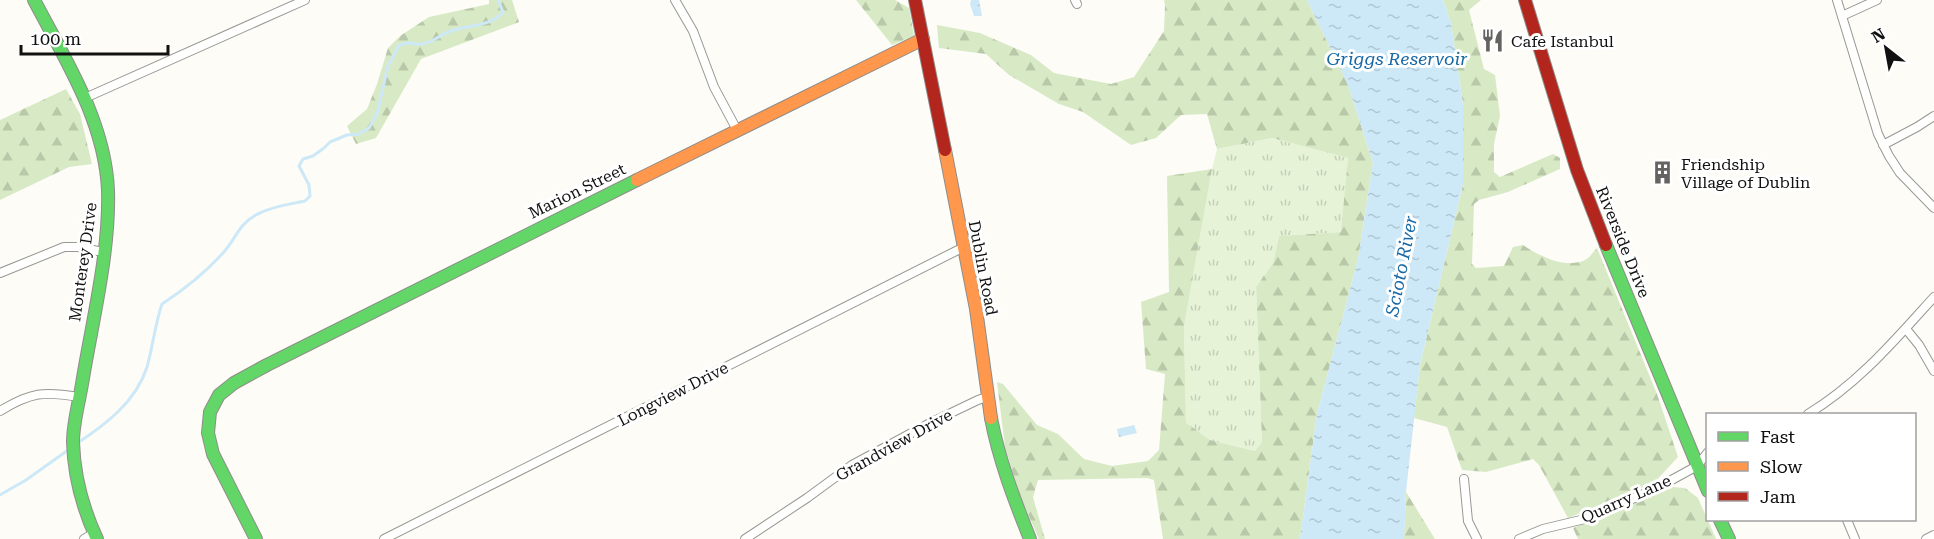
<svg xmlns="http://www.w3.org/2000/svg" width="1934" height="539" font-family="'Roboto Serif',serif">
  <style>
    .grass { fill: url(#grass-tufts) }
    .forest { fill: url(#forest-firs) }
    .water { fill: url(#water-ripples) }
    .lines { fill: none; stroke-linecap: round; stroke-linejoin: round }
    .stream { stroke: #cde8f7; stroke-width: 3 }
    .street-casing { stroke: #979795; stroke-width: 10 }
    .fast-casing { stroke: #8e8d8b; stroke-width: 14 }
    .slow-casing { stroke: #8e8d8b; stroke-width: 14 }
    .jam-casing { stroke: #8e8d8b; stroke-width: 14 }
    .street { stroke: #fffffe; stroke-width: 8 }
    .fast { stroke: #63d668; stroke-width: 12 }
    .slow { stroke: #ff974d; stroke-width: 12 }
    .jam { stroke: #b3261e; stroke-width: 12 }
    .labels { text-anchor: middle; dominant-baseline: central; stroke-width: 6; stroke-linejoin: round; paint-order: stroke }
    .poi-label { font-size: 16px; fill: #111; stroke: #fff; text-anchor: start }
    .street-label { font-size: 16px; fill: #111; stroke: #fff }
    .water-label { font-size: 18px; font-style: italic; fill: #1768a6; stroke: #fff }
  </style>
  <defs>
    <pattern id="grass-tufts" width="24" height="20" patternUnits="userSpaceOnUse" patternTransform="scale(1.5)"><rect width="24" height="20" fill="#e7f3d7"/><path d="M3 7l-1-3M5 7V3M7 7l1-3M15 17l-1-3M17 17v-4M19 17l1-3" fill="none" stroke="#c5cfb8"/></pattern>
    <pattern id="forest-firs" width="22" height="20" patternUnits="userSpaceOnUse" patternTransform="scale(1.5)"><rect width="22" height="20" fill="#d8eac5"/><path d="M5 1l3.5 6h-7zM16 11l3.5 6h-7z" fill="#b8c8a8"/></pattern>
    <pattern id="water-ripples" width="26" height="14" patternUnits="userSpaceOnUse" patternTransform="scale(1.5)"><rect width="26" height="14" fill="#cde8f7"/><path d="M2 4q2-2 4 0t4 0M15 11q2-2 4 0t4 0" fill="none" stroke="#afc6d3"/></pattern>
  </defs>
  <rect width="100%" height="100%" fill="#fdfcf7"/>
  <path class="grass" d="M1272,138L1348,158L1342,232L1279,236L1273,263L1256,287L1262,442L1255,451L1210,440L1186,424L1184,327L1212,169L1217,149Z"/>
  <g class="forest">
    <path d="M489,0H512L519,22L421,59L376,138L356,144L347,126L367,109L377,84L388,48L400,36L429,17L489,4Z"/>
    <path d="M856,0H895L909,8L914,36L892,45Z"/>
    <path d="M1164,0H1307L1348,85L1373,163L1358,259L1317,414L1300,539H1163L1154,480L1147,478L1038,480L1033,497L1045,539H1039L1020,496L1005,447L997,382L1003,384L1037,425L1058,434L1084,459L1112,466L1148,461L1159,450L1165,374L1146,369L1141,302L1169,292L1167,176L1212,169L1184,327L1186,423L1210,440L1255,451L1262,442L1256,287L1273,263L1279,236L1341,232L1348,158L1272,138L1217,149L1207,114L1181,115L1156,138L1131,145L1083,112L1059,104L1009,75L986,54L939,48L937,25L980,33L1031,55L1054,73L1111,84L1134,77L1164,31L1165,5Z"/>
    <path d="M1443,0H1481L1469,10L1484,69L1495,75L1500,116L1494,144V172L1500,177L1553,154L1560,158V169L1508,192L1479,200L1474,204L1472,264L1476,268L1504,266L1513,247L1523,245C1540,256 1562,268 1583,261C1589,259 1593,252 1597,248L1657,394L1678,457L1653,484L1568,518L1539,465L1533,459L1486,472L1462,470L1447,427L1414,418L1420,365L1463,184V104L1451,23Z"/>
    <path d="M66,89L80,114L92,164L69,167L0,200V120Z"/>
    <path d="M1671,487L1685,488L1698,498L1716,539H1578L1573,528Z"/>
    <path d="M1406,492L1435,539H1404Z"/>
  </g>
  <g class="water">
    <path d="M971,0H979L982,16H974L970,4Z"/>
    <path d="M1307,0H1443L1451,23L1463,104V184L1420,365L1406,492L1404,539H1300L1317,414L1358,259L1373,163L1348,85Z"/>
    <path d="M1134,425L1137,433L1119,437L1117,429Z"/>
  </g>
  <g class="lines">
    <g class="stream">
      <path d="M76,444C105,425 136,402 147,367C153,346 155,324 162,304C185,289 205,273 223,253C236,239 239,222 260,213C274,206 291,204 305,201L310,196L309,185L299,166L303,159L313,156L324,148L330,142L347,135L359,134L369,128L377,114L388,66L399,45C413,40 410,45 421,44C431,44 441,34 451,31C468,25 490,27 503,12L498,0"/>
      <path d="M0,495L26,480L71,448"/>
    </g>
    <defs>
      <g id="street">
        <path d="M675,0L693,31L714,87L737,130"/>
        <path d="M1075,0L1077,4"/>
        <path d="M1837,0L1878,134L1889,156L1900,173L1934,208"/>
        <path d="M1842,16L1877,0"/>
        <path d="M85,98L305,0"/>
        <path d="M1883,145L1917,127L1934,116"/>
        <path d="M0,273L64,247H78L103,252"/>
        <path d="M1906,329L1919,345L1934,371"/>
        <path d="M0,411C31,392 44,391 79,397"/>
        <path d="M1808,414C1858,384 1895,340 1934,297"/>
        <path d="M1464,479L1468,521L1477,539"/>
        <path d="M1847,520L1855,539"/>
        <path d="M84,539L94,533"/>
        <path d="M384,539L962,248"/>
        <path d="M745,539L807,498L852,465L932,422L978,400L987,397"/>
        <path d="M1519,539L1543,529L1589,518L1657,488L1697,466L1708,452"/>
        <path d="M1926,539L1934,535"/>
      </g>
      <g id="fast">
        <path d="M34,0C65,59 105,121 108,190C110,252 92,322 82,384C79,402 73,423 73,442C74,476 83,509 97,539"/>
        <path d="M1606,245L1708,491"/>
        <path d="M991,418C999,460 1014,499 1030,539"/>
        <path d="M1720,520L1729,539"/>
        <path d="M256,539L213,454L208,433L210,412L219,395L234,383L267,365L637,180"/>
      </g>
      <g id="slow">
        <path d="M945,150L976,309L991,418"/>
        <path d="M637,180L923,39"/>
      </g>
      <g id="jam">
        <path d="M915,0L945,150"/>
        <path d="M1525,0L1577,170L1606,245"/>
      </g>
    </defs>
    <use href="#street" class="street-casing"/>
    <use href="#fast" class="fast-casing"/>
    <use href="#slow" class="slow-casing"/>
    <use href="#jam" class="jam-casing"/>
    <use href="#street" class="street"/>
    <use href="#fast" class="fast"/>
    <use href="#slow" class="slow"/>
    <use href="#jam" class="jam"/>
  </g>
  <defs>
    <symbol id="restaurant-bare" viewBox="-9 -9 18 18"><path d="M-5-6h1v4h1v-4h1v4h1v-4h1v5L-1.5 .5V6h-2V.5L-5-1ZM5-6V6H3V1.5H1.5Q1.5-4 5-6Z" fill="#646362" stroke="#fff" stroke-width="2.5" paint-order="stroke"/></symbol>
    <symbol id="building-bare" viewBox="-9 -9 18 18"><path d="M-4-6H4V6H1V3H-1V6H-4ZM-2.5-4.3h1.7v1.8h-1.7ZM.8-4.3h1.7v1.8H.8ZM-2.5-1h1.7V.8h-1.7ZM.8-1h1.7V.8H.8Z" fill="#646362" stroke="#fff" stroke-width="2.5" paint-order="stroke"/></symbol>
  </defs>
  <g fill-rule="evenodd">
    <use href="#restaurant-bare" x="1476" y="24" width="33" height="33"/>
    <use href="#building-bare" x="1646" y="156" width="33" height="33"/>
  </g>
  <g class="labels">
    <g class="poi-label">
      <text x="1511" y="41">Cafe Istanbul</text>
      <text x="1681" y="164">Friendship<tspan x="1681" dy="18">Village of Dublin</tspan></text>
    </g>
    <g class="street-label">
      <text transform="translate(577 191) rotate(-26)">Marion Street</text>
      <text transform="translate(1623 242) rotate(68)">Riverside Drive</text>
      <text transform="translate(83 262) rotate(-82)">Monterey Drive</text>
      <text transform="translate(983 268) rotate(79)">Dublin Road</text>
      <text transform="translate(673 394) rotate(-27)">Longview Drive</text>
      <text transform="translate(894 445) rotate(-29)">Grandview Drive</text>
      <text transform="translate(1626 499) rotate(-24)">Quarry Lane</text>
    </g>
    <g class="water-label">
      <text x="1397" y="58">Griggs Reservoir</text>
      <text transform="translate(1401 266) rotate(-79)">Scioto River</text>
    </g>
  </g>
  <rect x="1706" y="413" width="210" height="108" fill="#ffffff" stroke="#a0a0a0" stroke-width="1.5"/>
  <rect x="1718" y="432" width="30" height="9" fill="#63d668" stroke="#a0a0a0" stroke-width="1.5"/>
  <text x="1760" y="443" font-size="18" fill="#111111">Fast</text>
  <rect x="1718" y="462" width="30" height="9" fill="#ff974d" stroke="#a0a0a0" stroke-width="1.5"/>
  <text x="1760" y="473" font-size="18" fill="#111111">Slow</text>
  <rect x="1718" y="492" width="30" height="9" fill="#b3261e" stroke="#a0a0a0" stroke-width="1.5"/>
  <text x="1760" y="503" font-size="18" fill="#111111">Jam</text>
  <g transform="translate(1886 48) rotate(329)" stroke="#ffffff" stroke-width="4.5" paint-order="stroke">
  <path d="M0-4.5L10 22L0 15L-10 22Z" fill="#111111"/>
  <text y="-9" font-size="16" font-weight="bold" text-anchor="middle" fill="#111111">N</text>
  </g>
  <path d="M21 45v9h147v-9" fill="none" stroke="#111111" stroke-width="3"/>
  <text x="30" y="45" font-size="18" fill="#111111" stroke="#ffffff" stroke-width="4.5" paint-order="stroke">100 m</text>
</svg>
